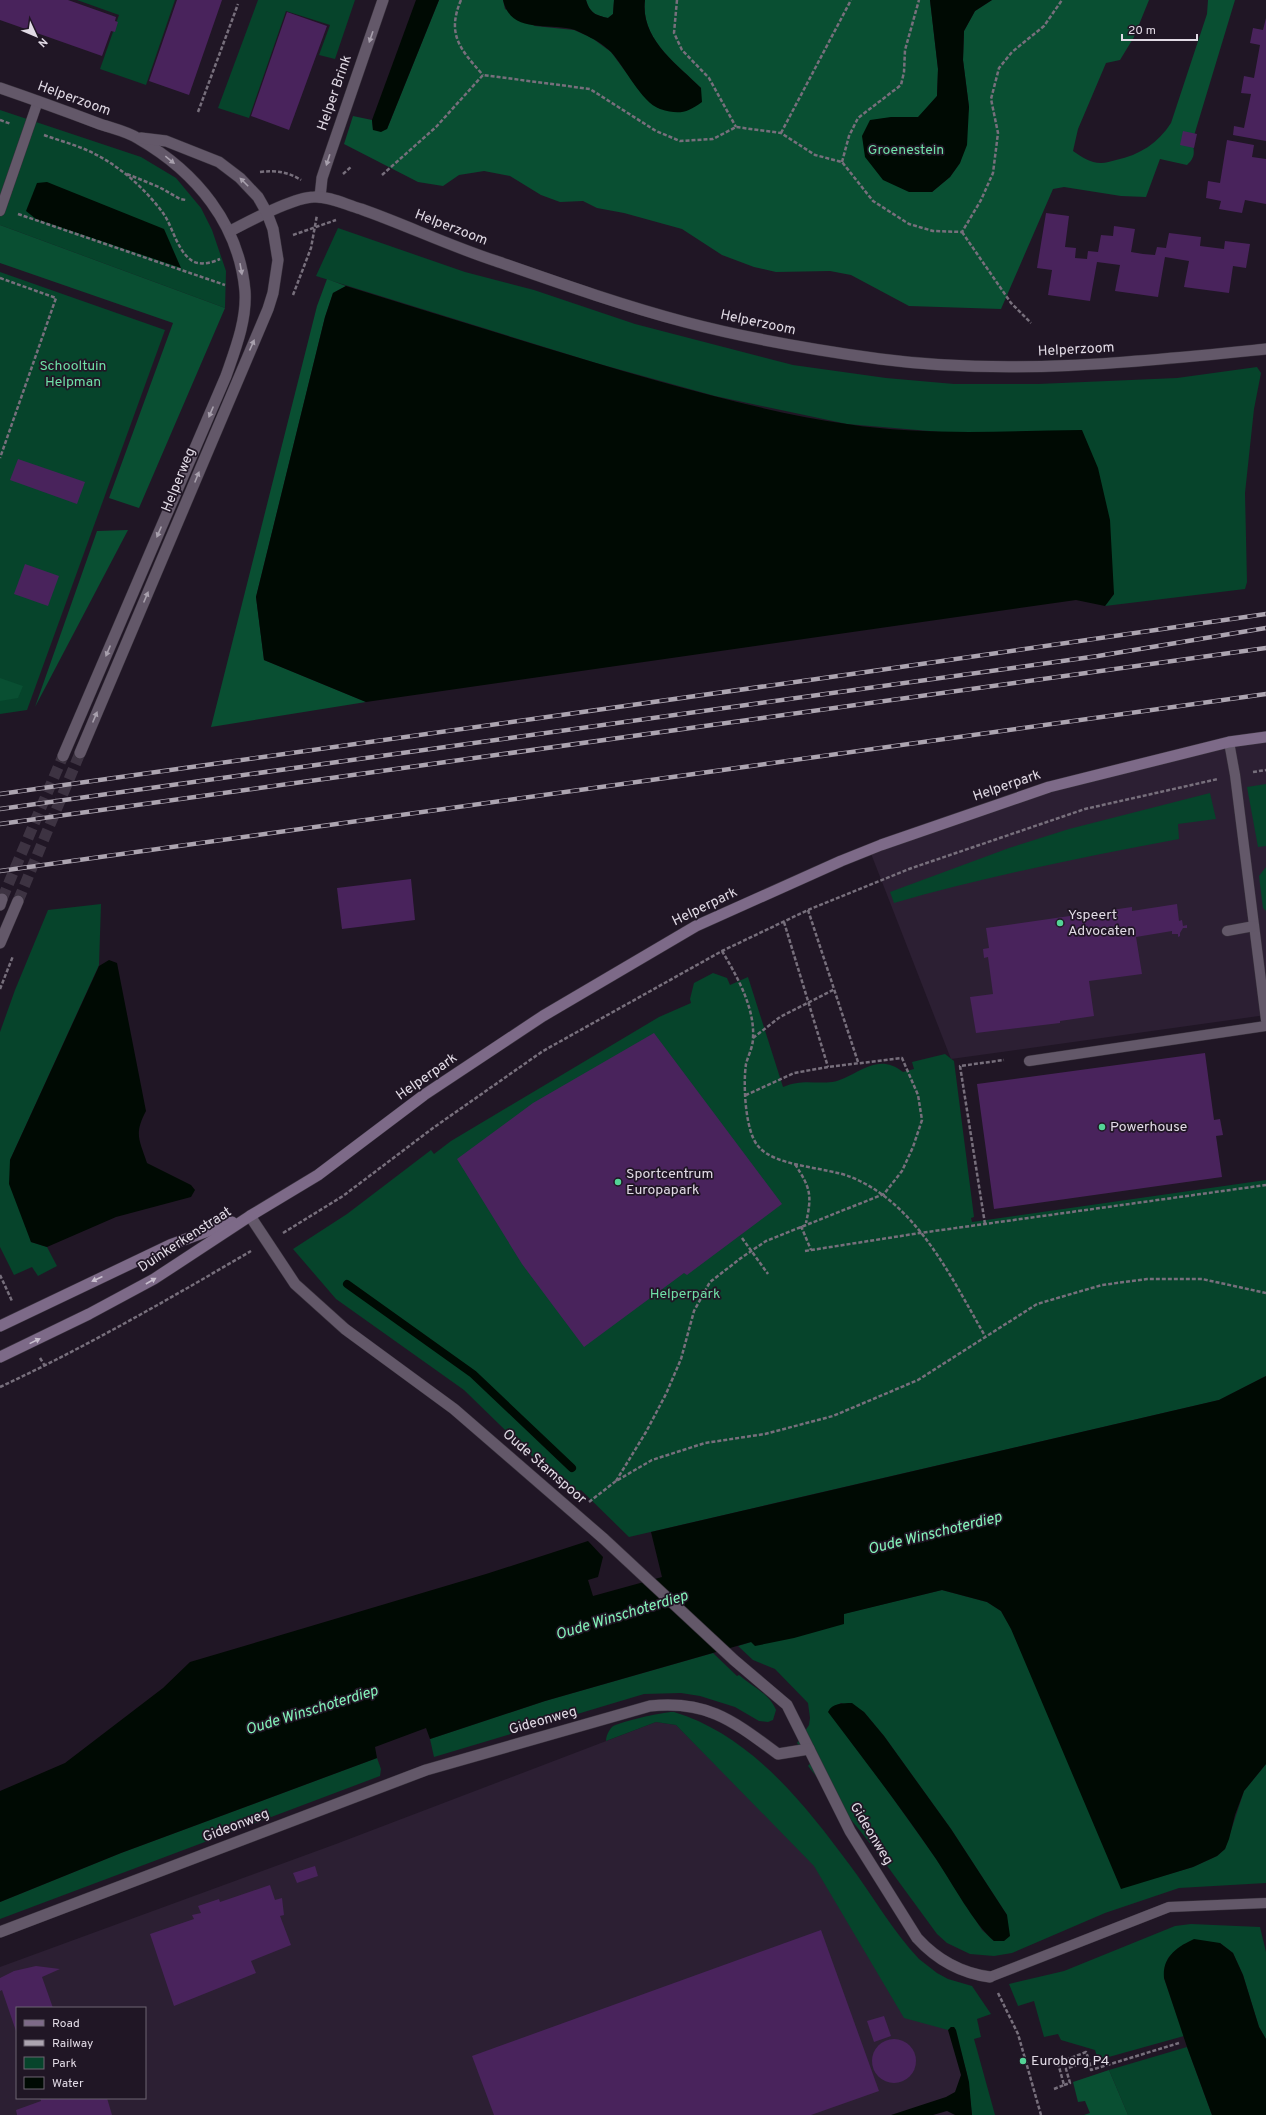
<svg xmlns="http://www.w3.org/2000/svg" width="1266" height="2115" font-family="Overpass,sans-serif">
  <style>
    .built { fill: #2c1f33; fill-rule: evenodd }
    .green { fill: #06442b; fill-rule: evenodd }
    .forest { fill: #094f32 }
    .water { fill: #000a03 }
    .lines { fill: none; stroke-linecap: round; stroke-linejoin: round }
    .stream { stroke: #000a03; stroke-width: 8 }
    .building { fill: #49235c }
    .tertiary-tunnel { stroke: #3d3342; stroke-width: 11; stroke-dasharray: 11 5.5; stroke-linecap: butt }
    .service-casing { stroke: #39323d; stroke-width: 11 }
    .minor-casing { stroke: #39323d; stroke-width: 12 }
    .tertiary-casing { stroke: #39323d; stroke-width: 12 }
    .secondary-casing { stroke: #39323d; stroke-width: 12 }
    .path { stroke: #776f7c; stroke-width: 2.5; stroke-dasharray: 4 2; stroke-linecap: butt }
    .service { stroke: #635869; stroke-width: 10 }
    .minor { stroke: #635869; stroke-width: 11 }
    .tertiary { stroke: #635869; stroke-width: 11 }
    .secondary { stroke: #7d6a88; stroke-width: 11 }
    .rail-casing { stroke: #aca4b0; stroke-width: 4.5 }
    .rail { stroke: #201625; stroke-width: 3; stroke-dasharray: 9; stroke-linecap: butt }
    .oneway { fill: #a8a0ad }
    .oneway2 { fill: #c8bece }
    .poi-dot { fill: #53d396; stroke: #201625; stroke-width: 1.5 }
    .labels { text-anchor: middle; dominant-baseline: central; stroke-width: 3.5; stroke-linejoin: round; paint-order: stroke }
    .street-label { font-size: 14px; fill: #e1dae5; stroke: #201625 }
    .park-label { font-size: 14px; fill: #6fe0a7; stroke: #201625 }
    .poi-label { font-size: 14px; fill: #e1dae5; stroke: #201625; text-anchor: start }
    .water-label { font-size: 15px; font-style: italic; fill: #85f5bb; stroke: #201625 }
  </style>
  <rect width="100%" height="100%" fill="#201625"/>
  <g class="built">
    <path d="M1266,739V1015L951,1059L870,851L1073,781Z"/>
    <path d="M656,1722L676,1725L816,1865L952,2030L962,2064L964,2115H0V1967L336,1844ZM17,2008H145V2098H17Z"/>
  </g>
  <g class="green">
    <path d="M77,0H175L146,85L100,69L119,15Z"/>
    <path d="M258,0H355L335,59L319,55L330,25L286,11L249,118L218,108Z"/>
    <path d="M0,110L141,157L176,178L201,208L212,230L226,271L225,308L0,225ZM47,182L172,251L180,267Z"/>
    <path d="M338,228L465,272L534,290L635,324L793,365L886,378L954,384H1038L1177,378L1257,367L1261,373L1254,409L1245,493L1247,582L1245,589L1105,606L1114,594L941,432L847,424L715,396L596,363L316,276Z"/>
    <path d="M0,272L165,330L27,710L0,714Z"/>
    <path d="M1266,784V846L1258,847L1247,787Z"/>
    <path d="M1210,793L1216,819L1178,824L1179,839C1083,857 988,876 894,903L890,892L1009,848L1069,829Z"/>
    <path d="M1266,867V911L1263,908L1259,876Z"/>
    <path d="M101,904L99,965L10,1160L31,1242L47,1247L57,1266L38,1276L32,1267L14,1275L0,1247V1032L15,990L48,910Z"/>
    <path d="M713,973L727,978L730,985L748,977L783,1087C802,1079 813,1084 832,1082C856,1078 876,1050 903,1072L914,1069L912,1062L945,1054L954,1061L974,1217L971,1218L972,1222L1266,1180V1376L1219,1400L629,1537L581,1490L576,1493L568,1491L464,1390L336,1299L293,1249L347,1214L431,1150L434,1154L451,1141L659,1017L691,1003L690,999L694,983Z"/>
    <path d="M942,1590L987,1602L1001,1611L1156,1878L1193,1867L1217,1856L1225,1849L1244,1791L1266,1764V1883L1179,1888L1105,1913L1012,1953L994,1956L970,1954L947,1943L937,1934L877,1852L808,1766L813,1760L797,1743L809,1725L810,1718L808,1703L775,1669L753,1660L738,1646L843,1614ZM841,1703L864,1712L884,1736L951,1829L1007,1915L994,1941L982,1930L937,1860L875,1773L851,1742L830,1709Z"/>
    <path d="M713,1653L737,1676L739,1675C751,1686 769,1693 776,1710L773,1720L768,1722L759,1721L735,1707L700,1696L681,1693L644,1694L434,1757L430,1739L545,1701Z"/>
    <path d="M674,1712C750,1735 803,1802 849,1864C873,1896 892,1930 919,1959L937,1973L948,1979L972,1986L991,2014L977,2019L981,2037L974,2039L995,2115H972L967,2074L954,2027H951L948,2030L904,2018L814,1866L676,1725L656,1722L606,1741C606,1736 609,1730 612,1727C617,1722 667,1711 674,1712Z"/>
    <path d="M377,1758L381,1769L380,1776L0,1919V1902L121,1853Z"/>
    <path d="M1191,1924L1260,1927L1266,1952V2039L1259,2027L1243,1975L1233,1953L1220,1943L1184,1944L1168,1958L1164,1978L1184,2036L1098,2060L1095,2050L1061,2040L1058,2034L1044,2037L1034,2001L1018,2006L1009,1984L1064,1971L1175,1926Z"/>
    <path d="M1187,2047L1212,2115H1128L1109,2070Z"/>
  </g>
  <g class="forest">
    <path d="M439,0H503L505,9L535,26L574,30L592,38L611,52L642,94L658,108L701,88C677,64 640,39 645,0H930L938,69L937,96L919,117H891L932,192L950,177L960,163L969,107L963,60L964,31L975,11L992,0H1149L1134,37L1120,60L1106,63L1078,129L1073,151C1082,157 1090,163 1101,163C1106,163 1111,161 1116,160C1140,155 1158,143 1171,123L1207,14L1208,0H1235L1193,139C1193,151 1197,156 1187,165L1160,159L1146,197L1121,196L1064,187L1053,189L1001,309L909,306L851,275L830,271L776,272L754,267L722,255L682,229L624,213L597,208L583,201L560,202L541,195L510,176L484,171L459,175L443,186L418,182L344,144L353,116L372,120L373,130L387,129Z"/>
    <path d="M586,0H614L613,14L608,18C595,15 590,13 586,0Z"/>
    <path d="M0,225L225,308L139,508L109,498L173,323L0,263Z"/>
    <path d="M327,279L346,286L333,293L325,317L256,597L264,660L366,702L211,727L317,306Z"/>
    <path d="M128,530L35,707L97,531Z"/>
    <path d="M0,678L23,686L18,698L0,701Z"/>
    <path d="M1109,2070L1128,2115H1084L1090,2113L1085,2101L1078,2102L1073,2082Z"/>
  </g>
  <g class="water">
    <path d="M416,0H439L387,129L381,132L373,130L372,120Z"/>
    <path d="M503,0H586C590,13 595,15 608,18L613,14L614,0H645C640,39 677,64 701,88L702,102C687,113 679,115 660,109C641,102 625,67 611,52C606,47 598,41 591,38C586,35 580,32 575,30C549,22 511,35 503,0Z"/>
    <path d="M930,0H992L975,11L964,31L963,60L969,107L967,145L960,163L950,177L932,192H909L883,180L865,157L862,136L870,120L891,117H918L937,96L938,69Z"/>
    <path d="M47,182L164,229L181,268L36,219L26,211L37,183Z"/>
    <path d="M346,286C450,318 553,351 658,381C720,398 783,415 847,424C924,436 1004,431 1082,430L1098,468L1110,520L1114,594L1105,606L1076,600L366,702L264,660L256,597L325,317L333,293Z"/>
    <path d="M109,960L117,963L146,1111C134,1134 139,1139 147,1163L191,1185L195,1190L191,1197L116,1217L47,1247L31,1242L9,1184L10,1160L99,966Z"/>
    <path d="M1266,1376V1764L1244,1791L1235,1815L1229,1839L1225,1849L1217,1856L1193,1867L1121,1889L1011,1629L1001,1611L987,1602L942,1590L844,1614V1624L794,1638L755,1646L751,1642L545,1701L430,1739L426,1728L375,1747L377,1758L121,1853L0,1902V1791L65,1763L163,1688L190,1662L486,1574L588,1541L603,1557L598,1577L588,1580L593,1596L662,1577L651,1532L1219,1400Z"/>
    <path d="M852,1703L864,1712L884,1736L951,1829L1007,1915L1010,1936L1004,1941H994C974,1924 952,1883 936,1859C902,1809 865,1761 828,1712C832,1703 843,1703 852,1703Z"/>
    <path d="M1194,1939L1220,1943L1233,1953L1243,1975L1259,2027L1266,2039V2115H1212L1187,2047L1164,1978C1162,1957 1177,1947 1194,1939Z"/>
    <path d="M951,2027H954L956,2030L969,2082L972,2115H955L947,2111L933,2115H891L946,2097L955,2092L961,2075L948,2030Z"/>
  </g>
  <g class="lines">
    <path class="stream" d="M347,1284L473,1374L572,1468"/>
  </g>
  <g class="building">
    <path d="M0,0H68L116,17L115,21L118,22L115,32L111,31L102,56L0,20Z"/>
    <path d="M177,0H222L189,95L149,81Z"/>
    <path d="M287,12L327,26L289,130L251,116Z"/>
    <path d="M1266,18V141L1233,135L1234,126L1244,128L1251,94L1241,93L1244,76L1254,78L1260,45L1250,43L1253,28L1263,30Z"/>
    <path d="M1183,131L1197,134L1194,148L1180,145Z"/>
    <path d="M1227,140L1254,145L1252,157L1266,159V204L1245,200L1242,213L1219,209L1221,201L1206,198L1208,181L1220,183Z"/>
    <path d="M1046,213L1069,216L1065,247L1076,248L1075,258L1087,259L1088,251L1098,252L1101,235L1113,236L1114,226L1135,229L1131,252L1143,254L1155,255L1157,247L1166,248L1169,233L1201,237L1200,246L1224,249L1225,241L1250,244L1246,268L1233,266L1229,293L1184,287L1189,261L1165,257L1158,297L1115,291L1120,265L1097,262L1090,301L1048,295L1052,270L1037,268Z"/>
    <path d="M18,459L85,482L77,504L10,480Z"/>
    <path d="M25,564L59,576L48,606L14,594Z"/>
    <path d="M411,879L415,920L342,929L337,888Z"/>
    <path d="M1177,904L1179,921L1182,920L1183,926L1187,925V928H1183L1180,933V936L1178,937V934H1172V931L1136,937L1142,974L1089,981L1094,1016L1060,1021V1023L976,1033L970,997L993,994L988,957L984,958L983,949L989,948L986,928L1132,907V911Z"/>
    <path d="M654,1033L782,1204L687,1275L684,1273L584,1347L522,1264L457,1159L533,1103Z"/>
    <path d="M1205,1053L1214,1120L1220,1119L1223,1135L1216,1136L1222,1177L994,1209L977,1084Z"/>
    <path d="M315,1866L318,1876L297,1883L293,1873Z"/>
    <path d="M270,1885L275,1900L282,1898L284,1915L280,1916L291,1945L251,1961L256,1973L174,2006L150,1934L194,1919L192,1915L201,1913L198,1906L219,1899L220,1902Z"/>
    <path d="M821,1930L879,2091L811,2115H494L472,2056Z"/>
    <path d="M36,1966L60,1969L42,1977L53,2008H17V2034L2,1990L0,1991V1978L14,1971Z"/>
    <path d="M884,2016L891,2036L874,2042L867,2021Z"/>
    <circle cx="894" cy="2061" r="22"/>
    <path d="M40,2098H107L112,2115H17L16,2110L41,2101Z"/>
  </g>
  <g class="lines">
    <g class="tertiary-tunnel">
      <path d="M2,899L63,756"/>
      <path d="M18,901L80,753"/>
    </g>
    <defs>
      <g id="service">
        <path d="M0,211L38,101"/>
        <path d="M1229,742L1235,775L1266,1020"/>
        <path d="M1227,931L1254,926"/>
        <path d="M1029,1061L1266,1026"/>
        <path d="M990,1977L1169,1907L1266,1903"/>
      </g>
      <g id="minor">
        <path d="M320,197L322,178L329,157L383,0"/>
        <path d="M250,1216L295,1284L345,1329L454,1409L604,1539L734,1660L787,1705L850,1831L917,1938C937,1960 960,1973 990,1977"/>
        <path d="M0,1932L426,1770L650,1706C708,1700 733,1721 778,1754L809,1749"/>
      </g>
      <g id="tertiary">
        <path d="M0,88C32,99 65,111 97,123C110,128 127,131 139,139C196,172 239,224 245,291C247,320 235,350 226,376L63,756"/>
        <path d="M230,231C250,221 294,197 314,197C330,196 346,205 361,209C406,225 450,246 496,261C559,283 621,305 685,322C749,339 815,350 880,359C1009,376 1138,362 1266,349"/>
        <path d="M80,753L268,309L273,293L278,260L273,229L267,213L258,197L240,178L219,162L166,141L141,138"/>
        <path d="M0,905L2,899"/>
        <path d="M0,943L18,901"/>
      </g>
      <g id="secondary">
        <path d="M0,1326L170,1245L232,1222"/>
        <path d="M0,1357L89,1314L154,1279L250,1216L318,1175L424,1095L543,1016L696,926L841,861L881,845L1049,787L1229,742L1266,737"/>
      </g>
    </defs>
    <use href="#service" class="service-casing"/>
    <use href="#minor" class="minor-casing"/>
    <use href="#tertiary" class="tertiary-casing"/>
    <use href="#secondary" class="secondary-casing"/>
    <g class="path">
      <path d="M461,0C446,35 461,50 483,75"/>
      <path d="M677,0L674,33L682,50L709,78L736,127"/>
      <path d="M198,112L238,4"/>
      <path d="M0,120L11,124"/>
      <path d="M781,133L851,0"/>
      <path d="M44,135C60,141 77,145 93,153C121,167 147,190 165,216C173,229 178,251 191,260C199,266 211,263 220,259"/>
      <path d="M842,162L849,136L858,118L901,85L904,72L905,50L919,0"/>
      <path d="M260,172C276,170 288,172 301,180"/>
      <path d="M127,174L159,187L180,199L186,200"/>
      <path d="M343,174L352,166"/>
      <path d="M382,175L436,127L483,75L590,89L656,131L680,141L713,139L736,127L781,133L815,155L842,162L873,201L909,224L933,231L962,232L981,200L993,173L998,133L991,99L999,68L1012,52L1044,26L1062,0"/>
      <path d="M18,214L225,285"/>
      <path d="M962,232L1011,303L1031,323"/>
      <path d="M293,235L336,220"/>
      <path d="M0,278L56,298L0,458"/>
      <path d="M293,295L311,248L317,215"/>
      <path d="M1253,772L1266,770"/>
      <path d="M808,910L858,1062"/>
      <path d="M784,922L828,1067"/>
      <path d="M722,951C737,976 755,1008 753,1038C753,1047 748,1056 746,1064C743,1084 745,1131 758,1146C775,1167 826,1167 851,1177C917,1204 951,1277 985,1336"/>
      <path d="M0,989L13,956"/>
      <path d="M753,1038L780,1017L835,989"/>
      <path d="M795,1164C811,1189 812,1195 806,1223"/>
      <path d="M985,1224L960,1066L1004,1060"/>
      <path d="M801,1226L811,1250"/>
      <path d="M283,1233L343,1196L433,1128L543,1051L722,951L808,910L909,869L1085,809L1218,779"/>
      <path d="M742,1238L768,1274"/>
      <path d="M805,1251L920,1233L1266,1185"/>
      <path d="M0,1275L12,1301"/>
      <path d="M40,1358L45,1366"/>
      <path d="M0,1387C86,1347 169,1299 251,1251"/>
      <path d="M616,1481L646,1432L666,1394L681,1359L694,1311L710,1282L741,1258L766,1241L884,1194L902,1171L913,1147L922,1120L918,1095L902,1058L828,1067L794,1073L746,1095"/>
      <path d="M589,1502L616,1481L652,1460L705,1443L765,1434L833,1416L918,1380L1037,1304L1102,1285L1147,1279H1202L1266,1293"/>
      <path d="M998,1993L1018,2034L1041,2115"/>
      <path d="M1064,2085L1070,2083L1066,2069L1089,2060L1091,2070L1179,2043"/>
      <path d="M1054,2089L1064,2085L1058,2063L1086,2052L1089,2060"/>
    </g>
    <use href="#service" class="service"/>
    <use href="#minor" class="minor"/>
    <use href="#tertiary" class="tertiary"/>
    <use href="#secondary" class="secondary"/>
    <defs>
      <g id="rail">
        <path d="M0,794L866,672L1266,614"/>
        <path d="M0,809L1098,656L1266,628"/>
        <path d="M0,824L1266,648"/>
        <path d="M0,871L1266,694"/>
      </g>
    </defs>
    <use href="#rail" class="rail-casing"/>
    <use href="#rail" class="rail"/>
  </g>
  <defs><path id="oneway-solid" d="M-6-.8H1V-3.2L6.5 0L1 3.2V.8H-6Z"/></defs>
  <g class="oneway">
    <use href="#oneway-solid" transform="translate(371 37) rotate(109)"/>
    <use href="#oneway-solid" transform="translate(170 160) rotate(39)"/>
    <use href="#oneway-solid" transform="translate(328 160) rotate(108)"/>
    <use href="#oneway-solid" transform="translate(244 182) rotate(-135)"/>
    <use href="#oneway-solid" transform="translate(241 269) rotate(80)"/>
    <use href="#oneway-solid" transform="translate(252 345) rotate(-66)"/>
    <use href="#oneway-solid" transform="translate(211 412) rotate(113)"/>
    <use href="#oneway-solid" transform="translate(197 477) rotate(-68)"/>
    <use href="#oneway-solid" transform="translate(159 532) rotate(113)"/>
    <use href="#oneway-solid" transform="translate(146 597) rotate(-67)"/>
    <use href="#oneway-solid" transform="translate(108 651) rotate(113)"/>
    <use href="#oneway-solid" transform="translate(95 717) rotate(-67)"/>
  </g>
  <g class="oneway2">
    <use href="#oneway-solid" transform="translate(97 1279) rotate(155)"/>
    <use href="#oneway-solid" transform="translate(151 1281) rotate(-30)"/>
    <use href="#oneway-solid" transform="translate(35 1341) rotate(-26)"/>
  </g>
  <g class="poi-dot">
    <circle cx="1060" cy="923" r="4"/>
    <circle cx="1102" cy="1127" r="4"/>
    <circle cx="618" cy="1182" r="4"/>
    <circle cx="1023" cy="2061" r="4"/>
  </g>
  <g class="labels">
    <g class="street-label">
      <text transform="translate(335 93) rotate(-71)">Helper Brink</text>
      <text transform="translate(74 99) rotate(20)">Helperzoom</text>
      <text transform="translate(451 228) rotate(21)">Helperzoom</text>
      <text transform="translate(758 323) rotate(12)">Helperzoom</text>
      <text transform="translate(1076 350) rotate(-3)">Helperzoom</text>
      <text transform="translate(179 480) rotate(-68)">Helperweg</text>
      <text transform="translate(1007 786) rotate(-19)">Helperpark</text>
      <text transform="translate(705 907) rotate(-26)">Helperpark</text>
      <text transform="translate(427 1077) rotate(-35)">Helperpark</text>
      <text transform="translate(185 1240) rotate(-33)">Duinkerkenstraat</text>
      <text transform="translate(544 1467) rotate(41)">Oude Stamspoor</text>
      <text transform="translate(543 1721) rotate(-16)">Gideonweg</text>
      <text transform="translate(236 1826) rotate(-21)">Gideonweg</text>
      <text transform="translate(871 1834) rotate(59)">Gideonweg</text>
    </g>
    <g class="park-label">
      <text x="906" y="150">Groenestein</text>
      <text x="73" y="366">Schooltuin<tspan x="73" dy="16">Helpman</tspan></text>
      <text x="685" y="1294">Helperpark</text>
    </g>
    <g class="poi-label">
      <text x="1068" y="915">Yspeert<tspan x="1068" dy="16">Advocaten</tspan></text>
      <text x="1110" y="1127">Powerhouse</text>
      <text x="626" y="1174">Sportcentrum<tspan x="626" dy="16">Europapark</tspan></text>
      <text x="1031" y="2061">Euroborg P4</text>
    </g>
    <g class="water-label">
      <text transform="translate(935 1534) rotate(-14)">Oude Winschoterdiep</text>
      <text transform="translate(622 1616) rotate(-17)">Oude Winschoterdiep</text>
      <text transform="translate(312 1711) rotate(-17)">Oude Winschoterdiep</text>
    </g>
  </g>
  <rect x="16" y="2007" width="130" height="92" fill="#201625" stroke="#6d6472"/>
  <rect x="24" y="2020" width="20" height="6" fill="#7d6a88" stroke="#6d6472"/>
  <text x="52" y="2027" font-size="12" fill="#e1dae5">Road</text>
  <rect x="24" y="2040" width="20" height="6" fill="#aca4b0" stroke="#6d6472"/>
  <text x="52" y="2047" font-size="12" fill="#e1dae5">Railway</text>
  <rect x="24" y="2057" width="20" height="12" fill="#06442b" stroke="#6d6472"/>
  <text x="52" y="2067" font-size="12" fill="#e1dae5">Park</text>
  <rect x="24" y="2077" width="20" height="12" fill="#000a03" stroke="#6d6472"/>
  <text x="52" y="2087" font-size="12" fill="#e1dae5">Water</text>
  <g transform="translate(36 36) rotate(134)" stroke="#201625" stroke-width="3" paint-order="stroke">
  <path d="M0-3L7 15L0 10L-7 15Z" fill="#e1dae5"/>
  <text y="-6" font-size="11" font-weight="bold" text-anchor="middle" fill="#e1dae5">N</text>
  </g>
  <path d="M1122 34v6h75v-6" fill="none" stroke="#e1dae5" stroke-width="2"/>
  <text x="1128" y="34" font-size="12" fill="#e1dae5" stroke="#201625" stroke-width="3" paint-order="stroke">20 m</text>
</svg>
